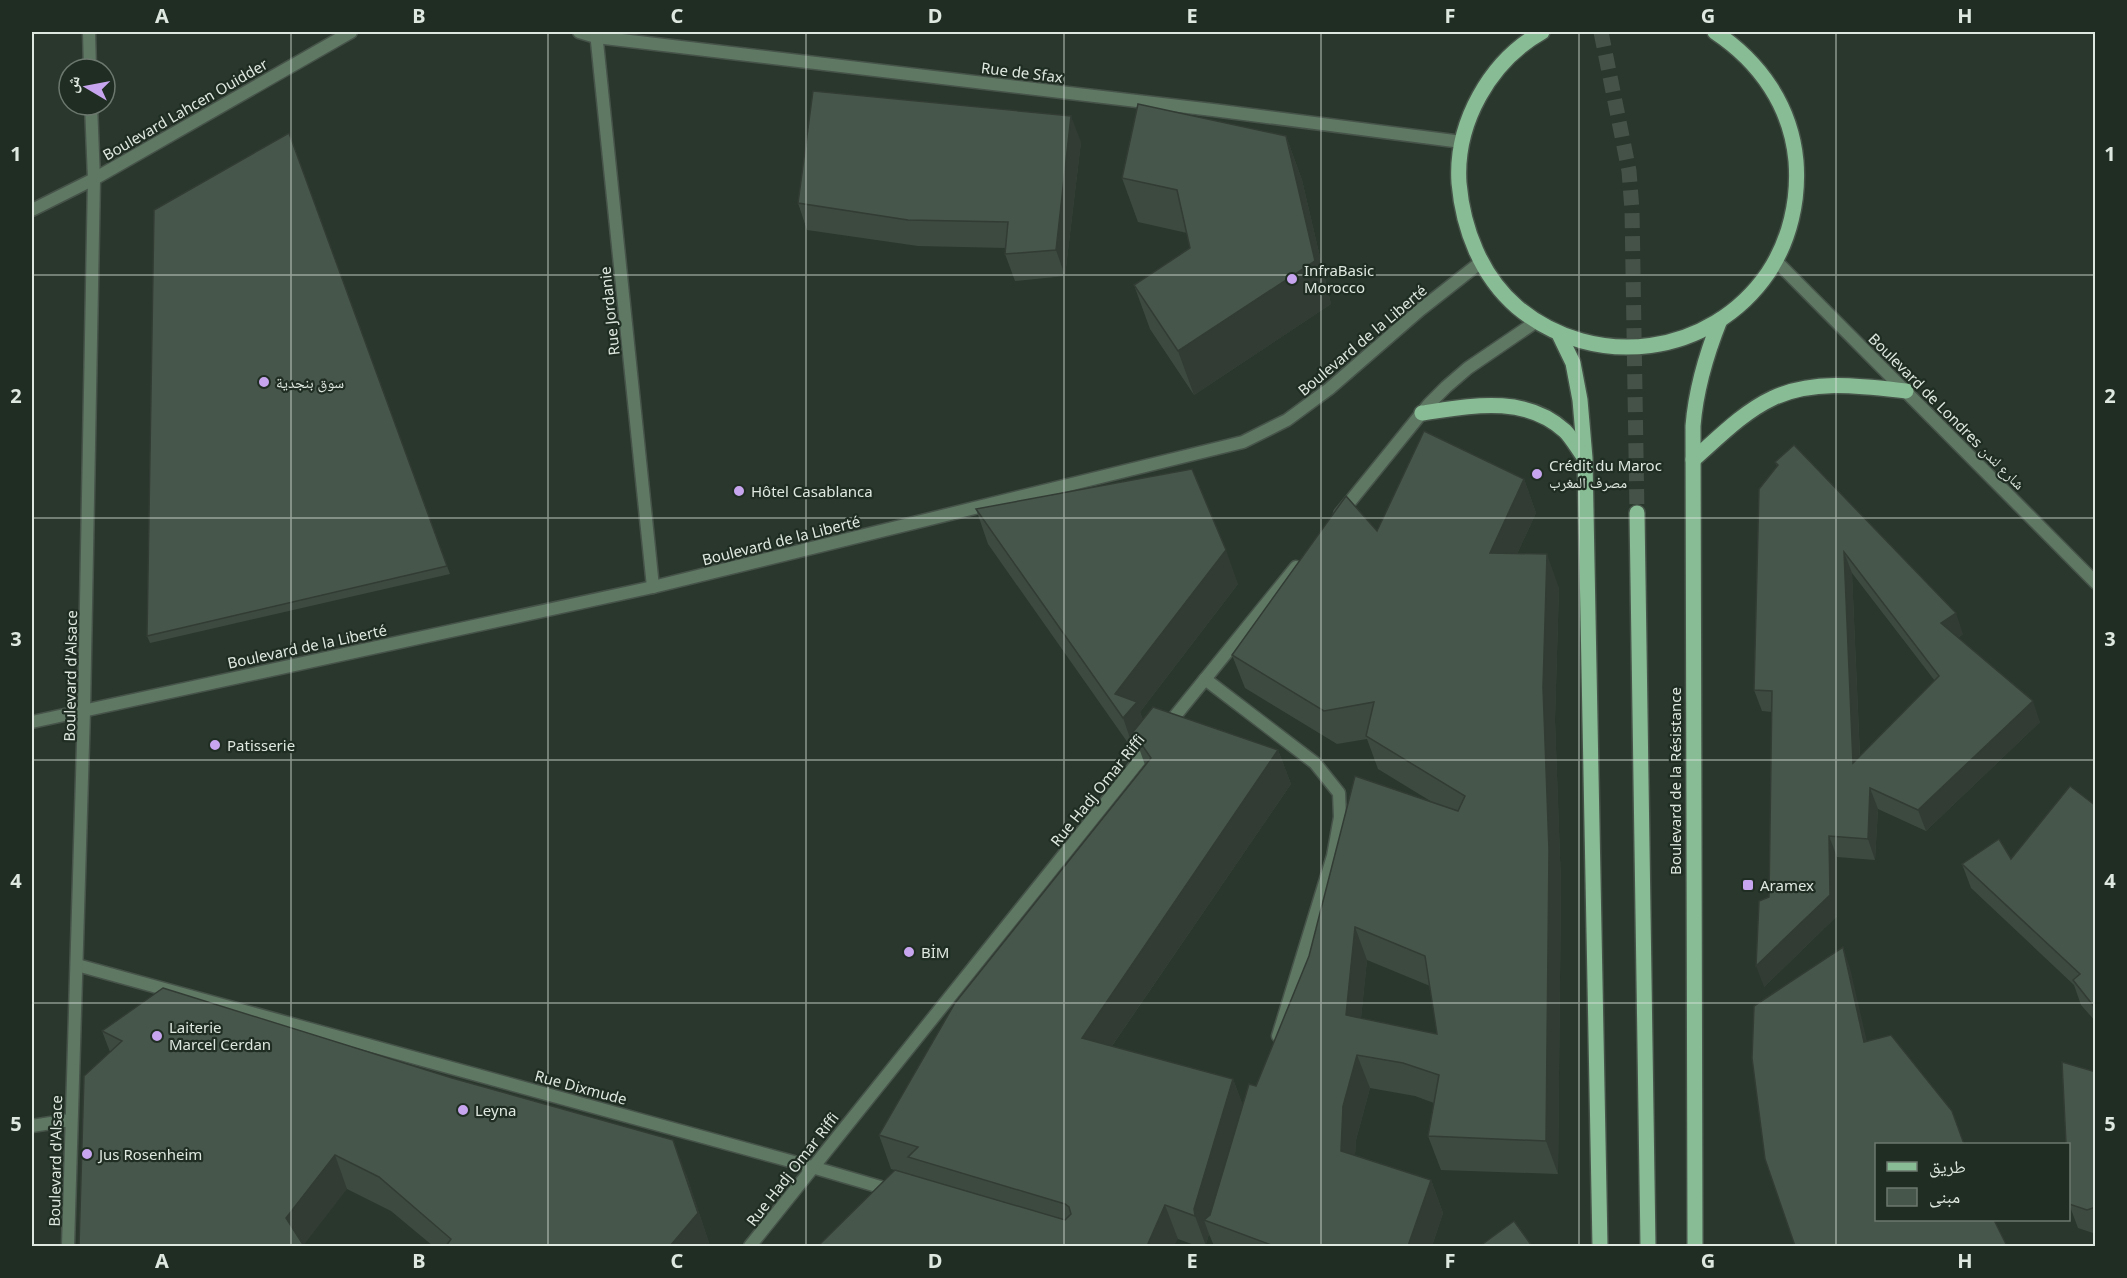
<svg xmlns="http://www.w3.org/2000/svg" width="2127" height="1278" font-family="'Noto Sans','Noto Naskh Arabic',sans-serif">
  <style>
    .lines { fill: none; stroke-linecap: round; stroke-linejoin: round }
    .primary-tunnel { stroke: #445247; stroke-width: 15; stroke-dasharray: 15 8; stroke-linecap: butt }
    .minor-casing { stroke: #465349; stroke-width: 15 }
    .tertiary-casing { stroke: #465349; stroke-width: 15 }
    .primary-casing { stroke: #465349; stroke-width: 18 }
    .minor { stroke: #5f7864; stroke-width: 12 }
    .tertiary { stroke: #5f7864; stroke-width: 12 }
    .primary { stroke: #88bc94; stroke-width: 15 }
    .wall { fill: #3d4a40; fill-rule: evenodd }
    .shaded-wall { fill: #323c34 }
    .building { fill: #47564a; stroke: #323c34; stroke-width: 1.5; fill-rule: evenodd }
    .grid { fill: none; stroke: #dfe8e0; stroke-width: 1.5; stroke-opacity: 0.55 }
    .poi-dot { fill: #c8a6ef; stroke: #1f2d22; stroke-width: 2 }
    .labels { text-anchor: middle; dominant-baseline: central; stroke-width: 4.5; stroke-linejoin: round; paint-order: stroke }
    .street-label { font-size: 15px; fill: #dfe8e0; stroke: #1f2d22 }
    .poi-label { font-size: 15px; fill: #dfe8e0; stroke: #1f2d22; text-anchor: start }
    .neatline { fill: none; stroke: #dfe8e0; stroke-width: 2 }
    .grid-label { font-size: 20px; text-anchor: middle; font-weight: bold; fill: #dfe8e0 }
  </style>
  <rect width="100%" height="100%" fill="#29372c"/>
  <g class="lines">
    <path class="primary-tunnel" d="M1601,32L1629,171L1632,210L1637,513"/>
    <defs>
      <g id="minor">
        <path d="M89,32L90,69"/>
        <path d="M579,32L596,37L1213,110L1462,142"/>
        <path d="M596,32L653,587"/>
        <path d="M32,210L94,179L351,32"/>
        <path d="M1205,679L1315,763L1339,793L1340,817L1333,856L1278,1036"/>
        <path d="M32,722L653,587L1243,442L1287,420L1329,389L1420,310L1481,262"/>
        <path d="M77,965L812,1167L894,1191"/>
        <path d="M32,1126L70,1120"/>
        <path d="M68,1246L84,710L94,179L91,105"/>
      </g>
      <g id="tertiary">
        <path d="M1776,261L2096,583"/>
        <path d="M1340,514L1429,404L1446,387L1468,368L1537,321"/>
        <path d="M1167,726L1296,567"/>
        <path d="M750,1246L1151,746"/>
      </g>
      <g id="primary">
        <path d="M1542,32C1490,61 1455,123 1459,183C1463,229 1481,276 1517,307C1595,372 1711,356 1768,273C1790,240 1799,200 1796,161C1791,106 1760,62 1715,32"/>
        <path d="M1559,334L1573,363L1580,400L1585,458L1600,1246"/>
        <path d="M1422,413C1470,406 1525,394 1565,431C1572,438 1578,449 1584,457"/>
        <path d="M1693,460C1718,438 1743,412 1773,398C1814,379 1862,386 1906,391"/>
        <path d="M1637,513L1648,1246"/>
        <path d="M1695,1246L1693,426C1696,388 1706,355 1720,320"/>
      </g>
    </defs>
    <use href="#minor" class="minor-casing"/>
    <use href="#tertiary" class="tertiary-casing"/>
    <use href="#primary" class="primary-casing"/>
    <use href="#minor" class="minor"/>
    <use href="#tertiary" class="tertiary"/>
    <use href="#primary" class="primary"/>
  </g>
  <g class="wall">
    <path d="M1286,136L1302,180L1331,304L1194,395L1150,329L1134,285L1190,248L1187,233L1138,222L1122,178Z"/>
    <path d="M1081,142L1065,276L1015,281L1005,254L1006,248L918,246L807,230L798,203Z"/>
    <path d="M1775,462L1963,634L1958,638L2040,722L1926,831L1878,809L1875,860L1837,857V916L1764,987L1769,897L1772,712L1762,711L1754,690L1777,466ZM1852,573L1935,681L1860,756Z"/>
    <path d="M1524,479L1536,513L1517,554L1559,588L1555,720L1561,884L1558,1174L1441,1170L1428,1136L1434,1103L1415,1096L1370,1088L1356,1140L1355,1155L1431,1180L1443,1213L1432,1246H1214L1209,1234L1206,1244L1207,1246H1197L1178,1239L818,1246L909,1174L891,1169L879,1135L1145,765L1139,748L1135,753L988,544L976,509L1238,584L1140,712L1143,720L1278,750L1291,784L1112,1046L1233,1079L1243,1106L1432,802L1378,769L1367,739L1337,744L1245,688L1232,655L1377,531ZM1367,960L1430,986L1437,1034L1361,1018Z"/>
    <path d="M447,566L450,574L150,643L147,636Z"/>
    <path d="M2096,806V1022L2081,1005L2074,985L1971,888L1962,864L2011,859Z"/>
    <path d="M102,1031L686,1174L710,1246H433L391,1211L347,1189L110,1052Z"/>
    <path d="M2096,1072V1234L2078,1228L2069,1204Z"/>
  </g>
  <g class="shaded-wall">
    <path d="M1071,116L1081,142L1065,276L1056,250Z"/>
    <path d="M1286,136L1302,180L1331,304L1194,395L1178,351Z"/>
    <path d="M1524,479L1536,513L1502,587L1490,553Z"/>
    <path d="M1226,550L1238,584L1140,712L1149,736L1133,732L1139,748L1135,753L1115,694Z"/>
    <path d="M1844,552L1852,573L1861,783L1853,763Z"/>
    <path d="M1547,554L1559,588L1555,720L1561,884L1558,1174L1546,1141L1543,687Z"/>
    <path d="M1956,613L1963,634L1949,644L1941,623Z"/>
    <path d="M2033,701L2040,722L1926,831L1918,810Z"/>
    <path d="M1278,750L1291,784L1094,1072L1082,1038Z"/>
    <path d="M1870,788L1878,809L1875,860L1868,839Z"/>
    <path d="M1829,836L1837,857V916L1764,987L1756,966Z"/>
    <path d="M1355,927L1367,960L1358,1048L1346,1015Z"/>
    <path d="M1843,947L1850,968L1872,1063L1864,1042Z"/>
    <path d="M1357,1055L1370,1088L1356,1140L1353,1184L1341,1151L1343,1106Z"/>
    <path d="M1233,1079L1246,1114L1212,1223L1204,1220L1209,1234L1206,1244L1207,1246H1206L1195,1216L1194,1209Z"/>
    <path d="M673,1140L686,1174L710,1246H670Z"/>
    <path d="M335,1155L347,1189L303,1246L286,1218Z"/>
    <path d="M1431,1180L1443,1213L1432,1246H1408Z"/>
    <path d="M1165,1205L1178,1239L1174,1246H1147Z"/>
  </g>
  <g class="building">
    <path d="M813,91L1071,116L1056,250L1005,254L1008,222L908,220L798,203Z"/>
    <path d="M1138,104L1286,136L1315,261L1178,351L1134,285L1190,248L1177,190L1122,178Z"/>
    <path d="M289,133L447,566L147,636L154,210Z"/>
    <path d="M1424,431L1524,479L1490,553L1547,554L1543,687L1549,850L1546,1141L1428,1136L1439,1075L1403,1063L1357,1055L1343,1106L1341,1151L1431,1180L1408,1246H1274L1204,1220L1210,1215L1249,1084L1256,1086L1309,956L1355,776L1458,811L1465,796L1366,736L1374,702L1324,711L1232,655L1346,496L1377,531ZM1355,927L1425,956L1437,1034L1346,1015Z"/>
    <path d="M1794,445L1956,613L1941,623L2033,701L1918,810L1870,788L1868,839L1829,836L1830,895L1756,966L1759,901L1769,897L1772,691L1754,690L1759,489L1778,465L1775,462ZM1844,552L1939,676L1853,763Z"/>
    <path d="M1192,469L1226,550L1115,694L1137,702L1123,718L976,509Z"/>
    <path d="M1153,707L1278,750L1082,1038L1233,1079L1194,1209L1195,1216L1165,1205L1147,1246H818L895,1170L1065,1220L1071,1214L1069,1207L1065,1204L908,1157L918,1147L879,1135L955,1003L1151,758L1133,732Z"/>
    <path d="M2070,786L2096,806V1009L2073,980L2080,974L1962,864L1999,839L2011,859Z"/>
    <path d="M1843,947L1864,1042L1891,1035L1952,1111L1964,1144H1876V1220H1994L2007,1246H1795L1765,1159L1752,1058L1754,1006Z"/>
    <path d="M163,988L452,1078L673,1140L698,1213L670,1246H446L451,1239L379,1177L335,1155L286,1218L304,1246H79L84,1076L122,1041L102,1031Z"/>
    <path d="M2062,1062L2096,1072V1207L2087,1210L2069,1204L2068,1144H2066Z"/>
    <path d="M1514,1221L1532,1246H1480Z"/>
  </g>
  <path class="grid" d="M291,32V1246M548,32V1246M806,32V1246M1064,32V1246M1321,32V1246M1579,32V1246M1836,32V1246M32,275H2096M32,518H2096M32,760H2096M32,1003H2096"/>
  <g class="poi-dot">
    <circle cx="1292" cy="279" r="6"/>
    <circle cx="264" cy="382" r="6"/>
    <circle cx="1537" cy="474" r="6"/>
    <circle cx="739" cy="491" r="6"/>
    <circle cx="215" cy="745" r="6"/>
    <rect x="1742" y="879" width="12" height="12" rx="3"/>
    <circle cx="909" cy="952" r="6"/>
    <circle cx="157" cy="1036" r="6"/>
    <circle cx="463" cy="1110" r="6"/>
    <circle cx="87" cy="1154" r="6"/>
  </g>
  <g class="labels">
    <g class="street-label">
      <text transform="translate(1022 72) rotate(7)">Rue de Sfax</text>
      <text transform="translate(185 109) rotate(-30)">Boulevard Lahcen Ouidder</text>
      <text transform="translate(609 311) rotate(-96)">Rue Jordanie</text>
      <text transform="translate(1362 340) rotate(-40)">Boulevard de la Liberté</text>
      <text transform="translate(1947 411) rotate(45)">Boulevard de Londres شارع لندن</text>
      <text transform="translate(781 540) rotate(-14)">Boulevard de la Liberté</text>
      <text transform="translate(307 646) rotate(-12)">Boulevard de la Liberté</text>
      <text transform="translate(70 676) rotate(-89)">Boulevard d'Alsace</text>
      <text transform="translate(1675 781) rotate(-90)">Boulevard de la Résistance</text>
      <text transform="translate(1097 790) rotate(-51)">Rue Hadj Omar Riffi</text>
      <text transform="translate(581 1087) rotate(15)">Rue Dixmude</text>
      <text transform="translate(55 1161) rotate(-89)">Boulevard d'Alsace</text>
      <text transform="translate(792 1169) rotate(-52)">Rue Hadj Omar Riffi</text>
    </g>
    <g class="poi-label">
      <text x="1304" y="270">InfraBasic<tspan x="1304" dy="17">Morocco</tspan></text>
      <text x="276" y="382">سوق بنجدية</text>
      <text x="1549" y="465">Crédit du Maroc<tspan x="1549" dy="17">مصرف المغرب</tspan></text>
      <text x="751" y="491">Hôtel Casablanca</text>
      <text x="227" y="745">Patisserie</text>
      <text x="1760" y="885">Aramex</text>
      <text x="921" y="952">BİM</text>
      <text x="169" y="1027">Laiterie<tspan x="169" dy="17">Marcel Cerdan</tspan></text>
      <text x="475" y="1110">Leyna</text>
      <text x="99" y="1154">Jus Rosenheim</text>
    </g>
  </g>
  <rect width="2127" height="1278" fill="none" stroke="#1f2d22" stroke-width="66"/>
  <rect x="1875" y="1143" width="195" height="78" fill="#1f2d22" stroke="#6c786e" stroke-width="1.5"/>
  <rect x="1887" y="1162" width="30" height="9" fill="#88bc94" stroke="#6c786e" stroke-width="1.5"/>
  <text x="1929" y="1173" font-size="18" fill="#dfe8e0">طريق</text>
  <rect x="1887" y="1188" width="30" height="18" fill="#47564a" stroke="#6c786e" stroke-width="1.5"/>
  <text x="1929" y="1203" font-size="18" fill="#dfe8e0">مبنى</text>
  <g transform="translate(87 87) rotate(280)"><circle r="28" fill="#1f2d22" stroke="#6c786e" stroke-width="1.5"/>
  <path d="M0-4.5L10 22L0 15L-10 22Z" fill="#c8a6ef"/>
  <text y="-9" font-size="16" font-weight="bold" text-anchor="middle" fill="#dfe8e0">ش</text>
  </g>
  <rect x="33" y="33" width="2061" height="1212" class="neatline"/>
  <g class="grid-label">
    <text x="162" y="23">A</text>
    <text x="419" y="23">B</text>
    <text x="677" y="23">C</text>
    <text x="935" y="23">D</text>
    <text x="1192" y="23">E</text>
    <text x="1450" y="23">F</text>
    <text x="1708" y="23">G</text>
    <text x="1965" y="23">H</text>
    <text x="16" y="161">1</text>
    <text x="2110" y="161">1</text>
    <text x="16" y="403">2</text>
    <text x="2110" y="403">2</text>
    <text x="16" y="646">3</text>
    <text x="2110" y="646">3</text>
    <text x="16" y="888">4</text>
    <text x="2110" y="888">4</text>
    <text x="16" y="1131">5</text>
    <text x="2110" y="1131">5</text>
    <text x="162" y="1268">A</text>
    <text x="419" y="1268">B</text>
    <text x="677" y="1268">C</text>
    <text x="935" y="1268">D</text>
    <text x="1192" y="1268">E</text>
    <text x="1450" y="1268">F</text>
    <text x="1708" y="1268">G</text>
    <text x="1965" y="1268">H</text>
  </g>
</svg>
